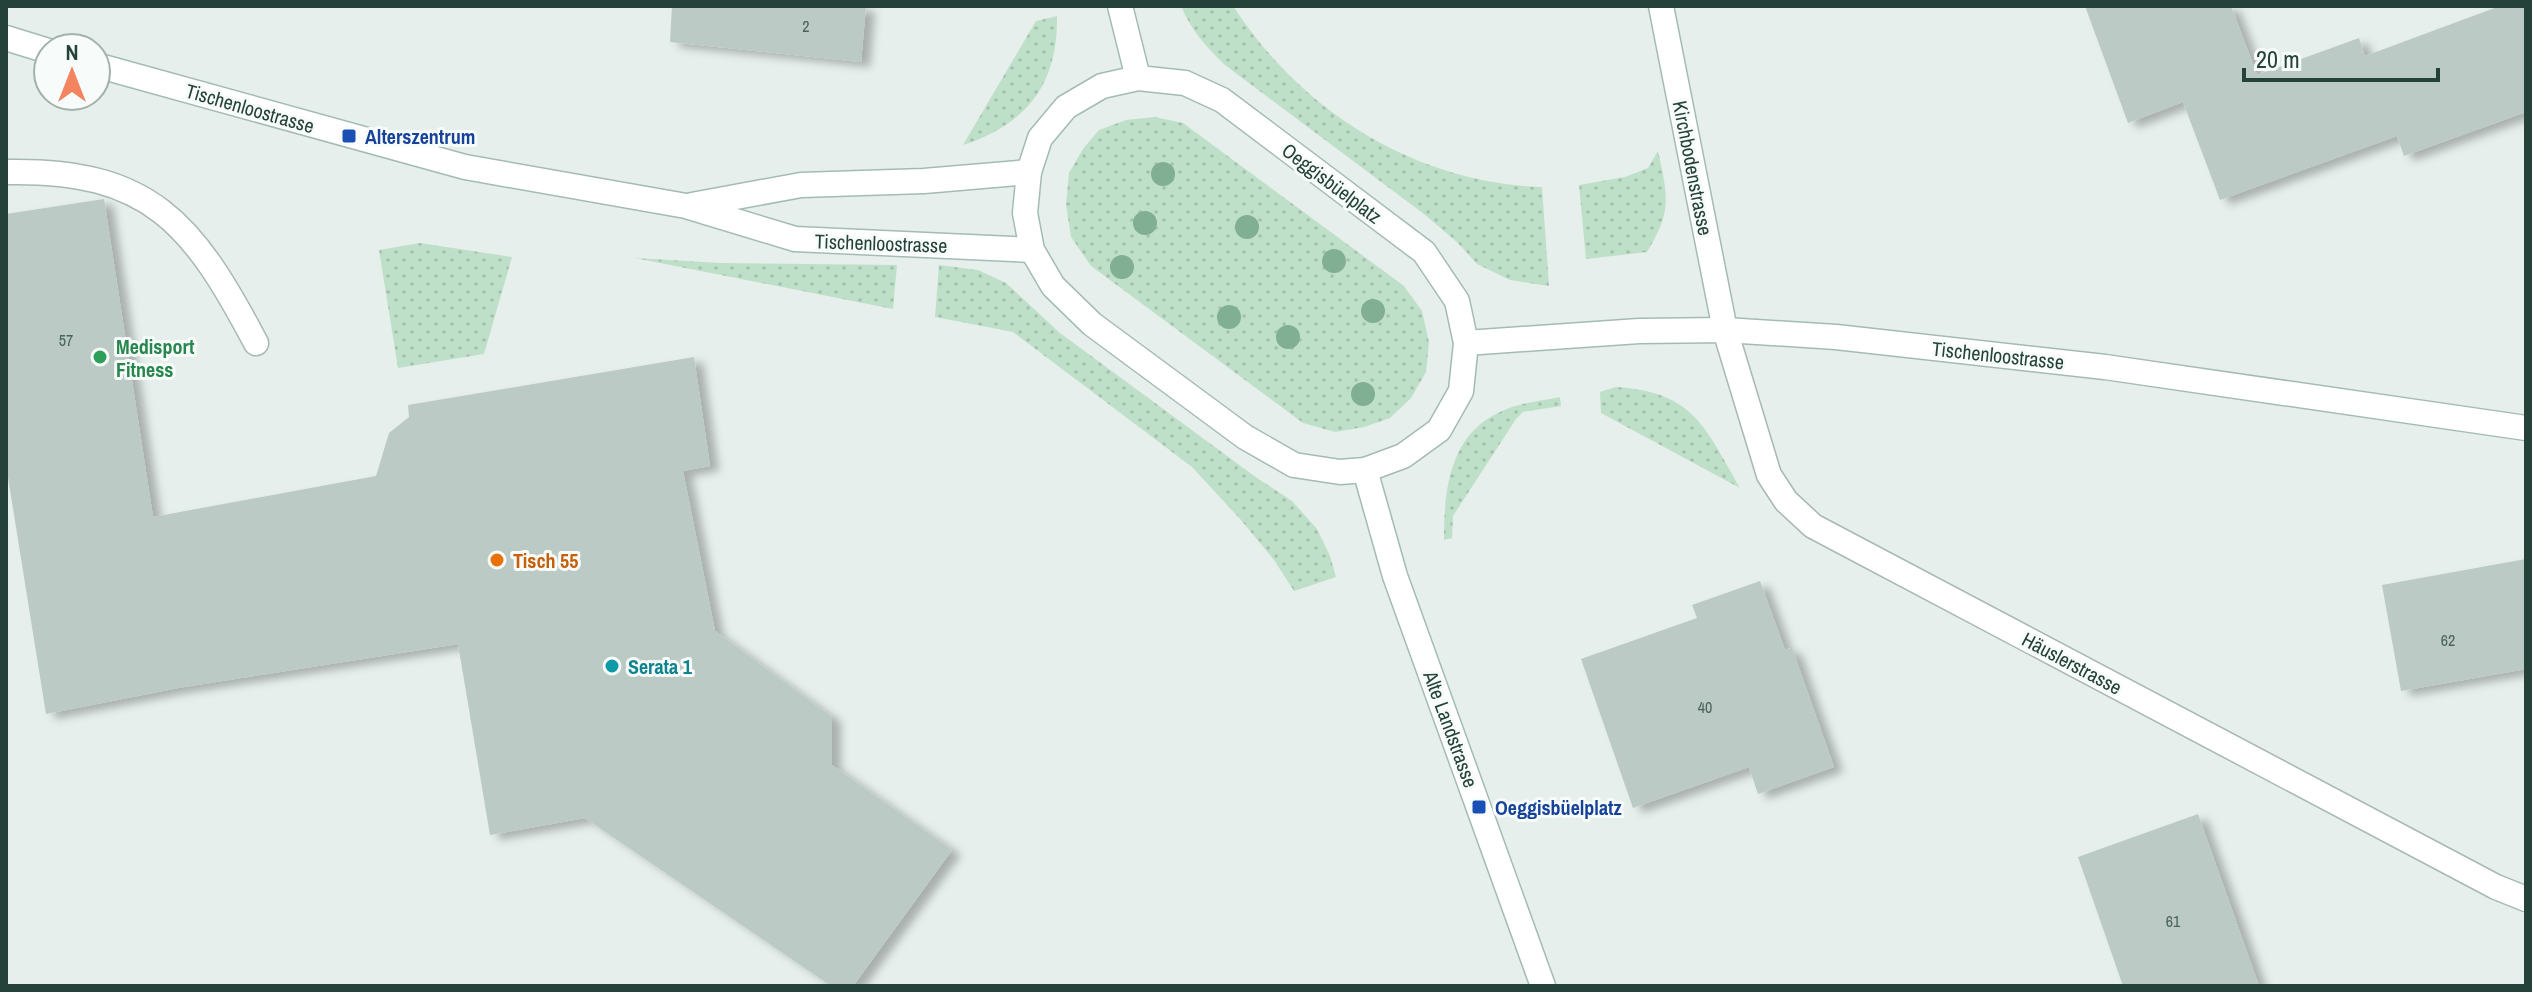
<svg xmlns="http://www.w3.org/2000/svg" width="2532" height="992" font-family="'Archivo Narrow',sans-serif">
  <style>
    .grass { fill: url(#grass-dots) }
    .building { fill: #bbcac4; filter: url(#shadow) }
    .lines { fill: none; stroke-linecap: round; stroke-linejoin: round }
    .lane-casing { stroke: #a8b8b2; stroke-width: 27 }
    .street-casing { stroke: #a8b8b2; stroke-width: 27 }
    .secondary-casing { stroke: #a4bbb3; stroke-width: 27 }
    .lane { stroke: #fff; stroke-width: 24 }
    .street { stroke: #fff; stroke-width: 24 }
    .secondary { stroke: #fff; stroke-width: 24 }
    .tree { fill: #80af93 }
    .transit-dot { fill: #1a4fb4; stroke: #f7fbf9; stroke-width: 3 }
    .leisure-dot { fill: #2e9e5b; stroke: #f7fbf9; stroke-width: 3 }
    .food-dot { fill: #e8710a; stroke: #f7fbf9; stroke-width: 3 }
    .culture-dot { fill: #0f9aa8; stroke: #f7fbf9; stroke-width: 3 }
    .labels { text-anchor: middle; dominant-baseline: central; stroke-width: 6; stroke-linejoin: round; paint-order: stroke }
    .number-label { font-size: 16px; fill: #4a645c }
    .street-label { font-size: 20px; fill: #24423a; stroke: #f7fbf9 }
    .transit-label { font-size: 20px; font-weight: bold; fill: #164399; stroke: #f7fbf9; text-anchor: start }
    .leisure-label { font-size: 20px; font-weight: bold; fill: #27864d; stroke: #f7fbf9; text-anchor: start }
    .food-label { font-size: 20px; font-weight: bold; fill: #c56008; stroke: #f7fbf9; text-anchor: start }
    .culture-label { font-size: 20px; font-weight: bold; fill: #0d838f; stroke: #f7fbf9; text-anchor: start }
  </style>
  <defs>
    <pattern id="grass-dots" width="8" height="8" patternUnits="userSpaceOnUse" patternTransform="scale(2)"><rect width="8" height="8" fill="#bfe0c8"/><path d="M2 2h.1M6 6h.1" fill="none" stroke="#a4c1ad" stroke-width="1.8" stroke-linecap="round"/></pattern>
    <filter id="shadow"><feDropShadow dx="9" dy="5" stdDeviation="4" flood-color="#0004"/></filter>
  </defs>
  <rect width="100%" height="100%" fill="#e6efeb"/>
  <g class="grass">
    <path d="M1181,6H1233C1301,111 1415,183 1542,187L1549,286L1510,280L1477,264L1458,243L1424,214L1225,65C1206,47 1191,30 1181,6Z"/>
    <path d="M1057,16C1058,84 1027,124 963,145L1036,21Z"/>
    <path d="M1155,117L1183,123L1404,286L1422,311L1429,342L1426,372L1411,398L1390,418L1364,427L1335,432L1303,423L1091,266L1071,237L1066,205L1069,173L1083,149L1099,130L1126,120Z"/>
    <path d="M1658,151C1668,197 1672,211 1647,252L1586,259L1579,185L1625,177L1648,168Z"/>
    <path d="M420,243L512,257L484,354L398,368L379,250Z"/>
    <path d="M635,258L721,263L897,265L893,309Z"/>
    <path d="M939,265L978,270L1006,283L1060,333L1257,478L1292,501L1317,529L1330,556L1336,577L1294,591L1274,560L1241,520L1192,467L1013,332L935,317Z"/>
    <path d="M1616,387C1694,392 1705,427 1740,488L1601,413L1600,392Z"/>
    <path d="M1560,397L1561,406L1523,412L1516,419L1453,516L1452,538L1444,540C1444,491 1449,435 1500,412C1518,403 1540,401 1560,397Z"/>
  </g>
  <g class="building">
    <path d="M672,6H866L861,62L670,42Z"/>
    <path d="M2085,6H2231L2257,75L2359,38L2365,56L2500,6H2526V112L2404,156L2397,136L2220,200L2183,102L2128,123Z"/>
    <path d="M104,199L153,517L376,476L389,433L409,417L408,405L694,357L710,466L683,471L715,631L832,717V765L952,850L853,986H831L585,818L490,835L458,644L178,688L46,714L6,465V214Z"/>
    <path d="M2526,559V669L2401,691L2382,585Z"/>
    <path d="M1760,581L1785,650L1792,648L1834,767L1758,794L1749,767L1633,808L1581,659L1697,618L1692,605Z"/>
    <path d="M2198,814L2259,986H2123L2078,857Z"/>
  </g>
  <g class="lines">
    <defs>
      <path id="lane" d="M6,172C151,169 193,224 256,343"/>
      <path id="street" d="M1725,330L1769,475L1786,501L1813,526L2496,887L2526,899"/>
      <g id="secondary">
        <path d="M1120,6L1138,78"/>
        <path d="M1661,6L1725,330"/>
        <path d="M6,38L48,51"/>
        <path d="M96,65L465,167L686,206L795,239L1032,250"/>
        <path d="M1138,78L1185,83L1222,100L1424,252L1457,301L1466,343L1461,391L1439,430L1403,456L1365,470L1340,472L1294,465L1245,437L1092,324L1053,286L1032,250L1025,213L1029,172L1040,138L1066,107L1102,86Z"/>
        <path d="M692,205L801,185L924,181L1029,172"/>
        <path d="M1466,343L1639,331L1725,330L1836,337L2105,367L2526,428"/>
        <path d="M1365,470L1395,576L1543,986"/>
      </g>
    </defs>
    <use href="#lane" class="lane-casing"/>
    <use href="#street" class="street-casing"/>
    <use href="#secondary" class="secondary-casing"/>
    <use href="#lane" class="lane"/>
    <use href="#street" class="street"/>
    <use href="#secondary" class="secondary"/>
  </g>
  <g class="tree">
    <circle cx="1163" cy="174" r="12"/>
    <circle cx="1145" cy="223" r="12"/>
    <circle cx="1247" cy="227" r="12"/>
    <circle cx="1334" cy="261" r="12"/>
    <circle cx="1122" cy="267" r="12"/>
    <circle cx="1373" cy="311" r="12"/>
    <circle cx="1229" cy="317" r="12"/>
    <circle cx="1288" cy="337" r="12"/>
    <circle cx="1363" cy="394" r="12"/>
  </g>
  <g class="transit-dot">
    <rect x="341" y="128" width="16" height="16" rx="4"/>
    <rect x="1471" y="799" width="16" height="16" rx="4"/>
  </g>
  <circle class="leisure-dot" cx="100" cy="357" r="8"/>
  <circle class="food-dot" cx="497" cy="560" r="8"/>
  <circle class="culture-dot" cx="612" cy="666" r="8"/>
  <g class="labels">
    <g class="number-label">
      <text x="806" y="26">2</text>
      <text x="66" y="340">57</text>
      <text x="2448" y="640">62</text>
      <text x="1705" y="707">40</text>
      <text x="2173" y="921">61</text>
    </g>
    <g class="street-label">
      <text transform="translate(250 108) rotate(16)">Tischenloostrasse</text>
      <text transform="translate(1693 168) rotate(79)">Kirchbodenstrasse</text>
      <text transform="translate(1332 183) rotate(37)">Oeggisbüelplatz</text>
      <text transform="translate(881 243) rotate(2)">Tischenloostrasse</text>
      <text transform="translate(1998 355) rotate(6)">Tischenloostrasse</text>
      <text transform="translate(2072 663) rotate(28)">Häuslerstrasse</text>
      <text transform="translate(1451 729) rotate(70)">Alte Landstrasse</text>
    </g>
    <g class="transit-label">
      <text x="365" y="136">Alterszentrum</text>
      <text x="1495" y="807">Oeggisbüelplatz</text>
    </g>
    <g class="leisure-label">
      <text x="116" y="346">Medisport<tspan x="116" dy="23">Fitness</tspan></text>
    </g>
    <g class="food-label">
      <text x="513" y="560">Tisch 55</text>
    </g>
    <g class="culture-label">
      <text x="628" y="666">Serata 1</text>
    </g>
  </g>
  <rect width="2532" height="992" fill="none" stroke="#24423a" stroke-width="16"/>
  <g transform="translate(72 72)"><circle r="38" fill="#f7fbf9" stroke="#a3b1ad" stroke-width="2"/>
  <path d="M0-6L14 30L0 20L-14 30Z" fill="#f4845f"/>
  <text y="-12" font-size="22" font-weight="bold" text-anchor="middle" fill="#24423a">N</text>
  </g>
  <path d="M2244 68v12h194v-12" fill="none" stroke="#24423a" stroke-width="4"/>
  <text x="2256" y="68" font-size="24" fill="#24423a" stroke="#f7fbf9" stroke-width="6" paint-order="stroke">20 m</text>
</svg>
